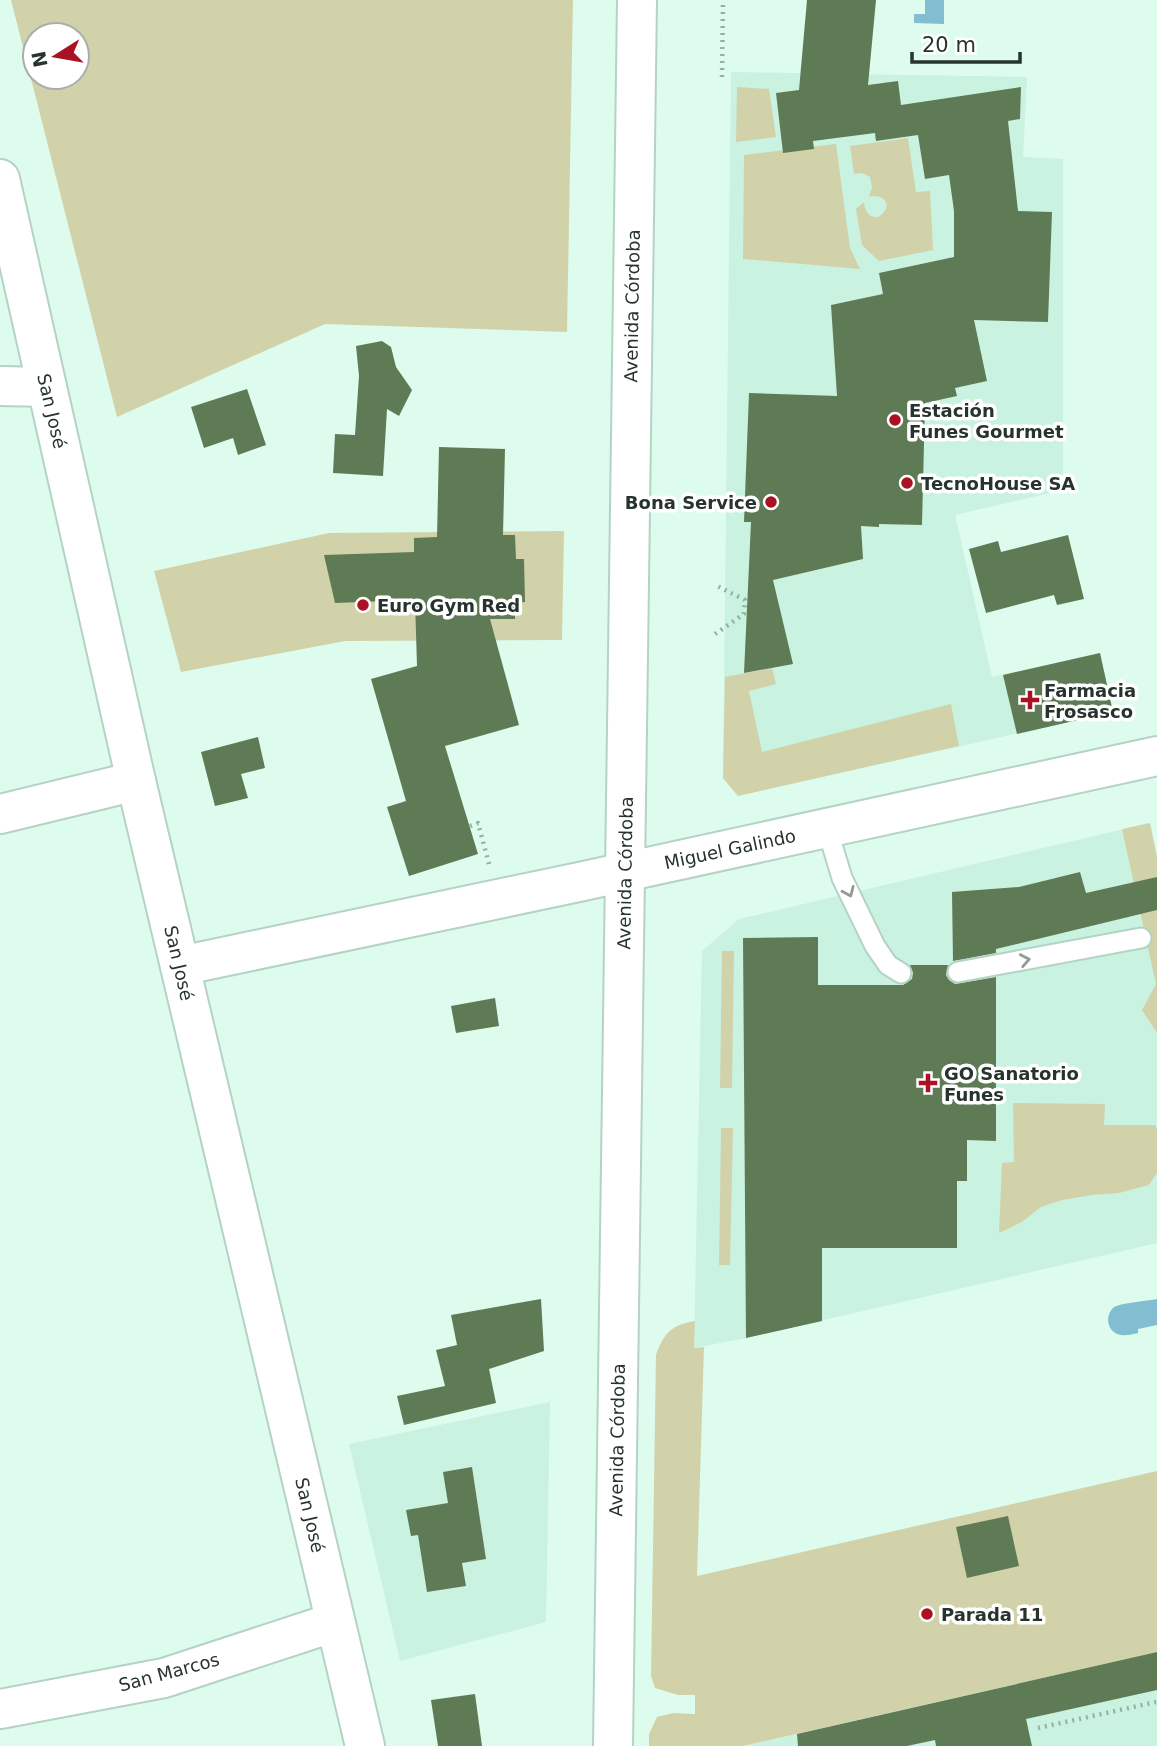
<svg xmlns="http://www.w3.org/2000/svg" width="1157" height="1746" font-family="'DejaVu Sans',sans-serif">
  <style>
    .built { fill: #caf2e0 }
    .green { fill: #d1d2aa; fill-rule: evenodd }
    .water { fill: #83bdd2 }
    .building { fill: #5f7b55 }
    .lines { fill: none; stroke-linecap: round; stroke-linejoin: round }
    .lane-casing { stroke: #b4d3c5; stroke-width: 23 }
    .street-casing { stroke: #b4d3c5; stroke-width: 42 }
    .secondary-casing { stroke: #b4d3c5; stroke-width: 42 }
    .primary-casing { stroke: #b4d3c5; stroke-width: 42 }
    .path { stroke: #97aea3; stroke-width: 4.5; stroke-dasharray: 2 5; stroke-linecap: butt }
    .lane { stroke: #fff; stroke-width: 19 }
    .street { stroke: #fff; stroke-width: 38 }
    .secondary { stroke: #fff; stroke-width: 38 }
    .primary { stroke: #fff; stroke-width: 38 }
    .oneway { stroke: #939996 }
    .poi-dot { fill: #a81222; stroke: #fff; stroke-width: 2.5 }
    .labels { text-anchor: middle; dominant-baseline: central; stroke-width: 7; stroke-linejoin: round; paint-order: stroke }
    .street-label { font-size: 18px; fill: #27332d; stroke: #fff }
    .poi-label { font-size: 18px; font-weight: bold; fill: #27332d; stroke: #fff; text-anchor: start }
  </style>
  <rect width="100%" height="100%" fill="#ddfced"/>
  <g class="built">
    <path d="M731,72L1027,77L1023,157L1063,159V490L955,515L992,677L1100,653L1113,712L738,796L723,778Z"/>
    <path d="M1150,823L1157,857V1243L746,1338L694,1348L702,951L739,919Z"/>
    <path d="M550,1402L546,1622L400,1661L349,1444Z"/>
    <path d="M1157,1652V1746H743L1011,1686Z"/>
  </g>
  <g class="green">
    <path d="M11,0H573L567,332L325,324L117,417ZM35,35H77V77H35Z"/>
    <path d="M737,87L769,89L776,137L736,142Z"/>
    <path d="M908,138L916,192L930,191L933,250L879,261L862,245L856,209L864,202C864,213 875,224 884,212C892,202 880,193 869,197L872,187L870,177L862,173L854,174L850,146Z"/>
    <path d="M836,144L850,248L860,269L743,259L744,155Z"/>
    <path d="M564,531L562,640L345,641L181,672L154,571L329,533Z"/>
    <path d="M772,668L776,684L749,691L762,752L951,704L959,746L738,796L723,778L725,677Z"/>
    <path d="M1150,823L1157,857V1033L1142,1010L1156,984L1122,829Z"/>
    <path d="M722,951H734L732,1088H720Z"/>
    <path d="M1013,1103L1105,1104L1104,1125H1155L1157,1129V1173L1149,1185L1119,1193L1092,1195L1062,1200L1041,1207L1022,1222L999,1233L1002,1163L1014,1162Z"/>
    <path d="M721,1128H733L730,1265H719Z"/>
    <path d="M695,1321L694,1348L704,1347L697,1576L1157,1471V1652L743,1746H649V1734L657,1717L673,1713L695,1714V1695H678L655,1688L651,1676L656,1355C664,1333 671,1325 695,1321Z"/>
  </g>
  <g class="water">
    <path d="M925,0H944V24L914,23V14H925Z"/>
    <path d="M1157,1299V1325L1138,1329V1333C1133,1334 1126,1336 1121,1335C1108,1333 1104,1317 1113,1308C1118,1303 1147,1301 1157,1299Z"/>
  </g>
  <g class="building">
    <path d="M807,0H876L868,85L898,81L901,105L1021,87L1020,119L1008,121L1018,211L1052,212L1048,322L974,320L987,381L955,388L957,396L925,403L922,525L879,524V527L861,526L863,559L773,580L793,664L744,673L751,522H744L749,393L837,396L831,305L883,294L879,273L954,257V211L949,175L925,179L918,135L876,141L875,133L813,141L814,149L783,153L776,93L799,90Z"/>
    <path d="M382,341L391,347L396,367L412,390L399,416L387,409L383,476L333,473L335,434L355,435L359,376L356,346Z"/>
    <path d="M247,389L266,445L238,455L233,438L204,448L191,407Z"/>
    <path d="M439,447L505,449L503,535H515L516,559H524L525,602L515,603V619H490L519,725L445,746L478,854L409,876L387,807L406,801L371,679L417,666L415,600L335,603L324,555L414,552V538L437,537Z"/>
    <path d="M1068,535L1084,599L1057,605L1054,595L986,613L969,549L998,541L1001,552Z"/>
    <path d="M1100,653L1113,712L1017,734L1003,675Z"/>
    <path d="M258,737L265,768L241,774L248,798L215,806L201,752Z"/>
    <path d="M1080,872L1086,893L1157,877V910L996,949V953L953,961L952,892L1019,887Z"/>
    <path d="M818,937V985H903L912,979L913,973L910,965H948L946,975L949,980L955,984L996,977V1141L967,1140V1181H957V1248H822V1321L746,1338L743,938Z"/>
    <path d="M495,998L499,1026L456,1033L451,1006Z"/>
    <path d="M541,1299L544,1351L489,1369L496,1403L404,1425L397,1396L445,1386L436,1350L457,1345L451,1315Z"/>
    <path d="M472,1467L486,1559L462,1563L466,1586L427,1592L418,1535L411,1536L406,1510L448,1503L443,1472Z"/>
    <path d="M1008,1516L1019,1566L967,1578L956,1527Z"/>
    <path d="M1157,1652V1690L1026,1719L1032,1746H936L935,1740L907,1746H798L797,1734Z"/>
    <path d="M475,1694L482,1746H438L431,1700Z"/>
  </g>
  <g class="lines">
    <defs>
      <g id="lane">
        <path d="M827,828L842,878L858,911L875,946L888,965L901,973"/>
        <path d="M958,972L1141,938"/>
      </g>
      <g id="street">
        <path d="M0,386L47,387"/>
        <path d="M0,814L136,781"/>
        <path d="M0,1709L164,1678L335,1622"/>
      </g>
      <g id="secondary">
        <path d="M0,179L136,781L365,1746"/>
        <path d="M180,966L579,882L1157,756"/>
      </g>
      <path id="primary" d="M613,1746L637,0"/>
    </defs>
    <use href="#lane" class="lane-casing"/>
    <use href="#street" class="street-casing"/>
    <use href="#secondary" class="secondary-casing"/>
    <use href="#primary" class="primary-casing"/>
    <g class="path">
      <path d="M722,77L723,0"/>
      <path d="M715,634L744,614L745,600L715,585"/>
      <path d="M470,826L478,823L489,864"/>
      <path d="M1038,1728L1156,1702"/>
    </g>
    <use href="#lane" class="lane"/>
    <use href="#street" class="street"/>
    <use href="#secondary" class="secondary"/>
    <use href="#primary" class="primary"/>
  </g>
  <defs><path id="oneway-chevron" d="M-2-3.5L2.5 0L-2 3.5" fill="none" stroke-width="1.6" stroke-linecap="round" stroke-linejoin="round" transform="scale(1.75)"/></defs>
  <g class="oneway">
    <use href="#oneway-chevron" transform="translate(849 892) rotate(66)"/>
    <use href="#oneway-chevron" transform="translate(1025 960) rotate(-11)"/>
  </g>
  <g class="poi-dot">
    <circle cx="895" cy="420" r="7"/>
    <circle cx="907" cy="483" r="7"/>
    <circle cx="771" cy="502" r="7"/>
    <circle cx="363" cy="605" r="7"/>
    <path d="M1026.5 689.5h7v7h7v7h-7v7h-7v-7h-7v-7h7z"/>
    <path d="M924.5 1072.5h7v7h7v7h-7v7h-7v-7h-7v-7h7z"/>
    <circle cx="927" cy="1614" r="7"/>
  </g>
  <g class="labels">
    <g class="street-label">
      <text transform="translate(632 306) rotate(-89)">Avenida Córdoba</text>
      <text transform="translate(52 411) rotate(77)">San José</text>
      <text transform="translate(730 849) rotate(-12)">Miguel Galindo</text>
      <text transform="translate(625 873) rotate(-89)">Avenida Córdoba</text>
      <text transform="translate(179 963) rotate(77)">San José</text>
      <text transform="translate(617 1440) rotate(-89)">Avenida Córdoba</text>
      <text transform="translate(310 1515) rotate(77)">San José</text>
      <text transform="translate(169 1672) rotate(-15)">San Marcos</text>
    </g>
    <g class="poi-label">
      <text x="909" y="410">Estación<tspan x="909" dy="21">Funes Gourmet</tspan></text>
      <text x="921" y="483">TecnoHouse SA</text>
      <text x="757" y="502" text-anchor="end">Bona Service</text>
      <text x="377" y="605">Euro Gym Red</text>
      <text x="1044" y="690">Farmacia<tspan x="1044" dy="21">Frosasco</tspan></text>
      <text x="944" y="1073">GO Sanatorio<tspan x="944" dy="21">Funes</tspan></text>
      <text x="941" y="1614">Parada 11</text>
    </g>
  </g>
  <g transform="translate(56 56) rotate(259)"><circle r="33" fill="#ffffff" stroke="#a9adab" stroke-width="2"/>
  <path d="M0-5L12 26L0 18L-12 26Z" fill="#a81222"/>
  <text y="-10" font-size="19" font-weight="bold" text-anchor="middle" fill="#27332d">N</text>
  </g>
  <path d="M912 52v10h108v-10" fill="none" stroke="#27332d" stroke-width="3.5"/>
  <text x="922" y="52" font-size="21" fill="#27332d" stroke="#ffffff" stroke-width="5" paint-order="stroke">20 m</text>
</svg>
